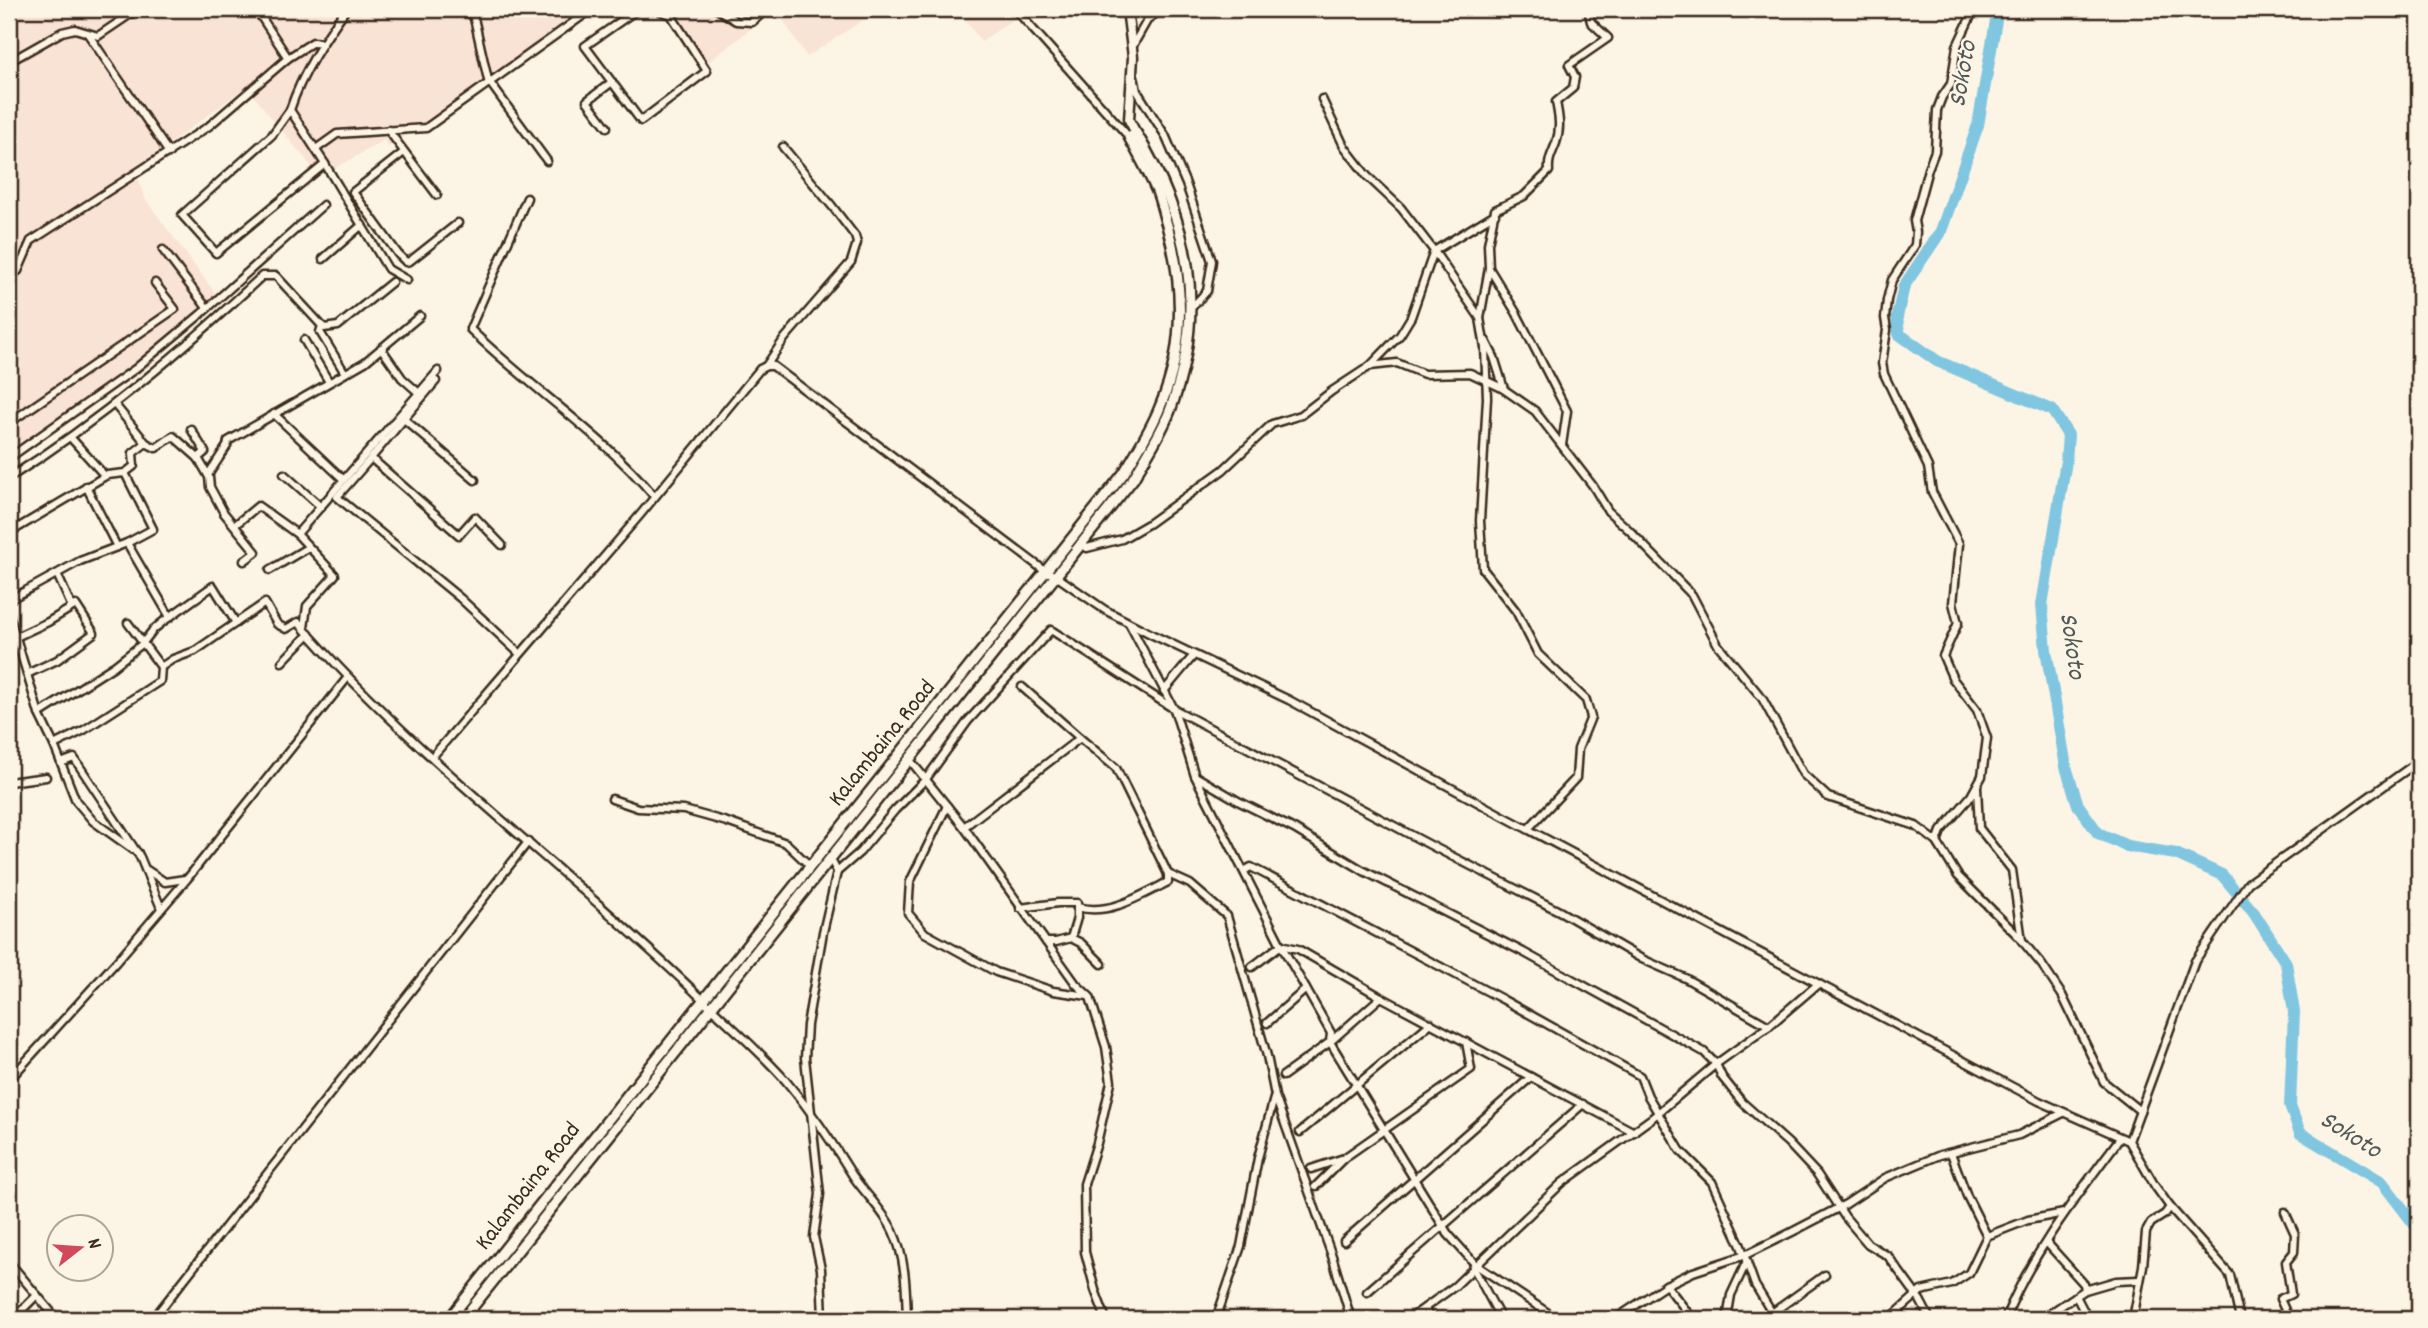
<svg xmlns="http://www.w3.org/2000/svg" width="2428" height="1328" font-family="Dekko,sans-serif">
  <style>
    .built { fill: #f9e3d4 }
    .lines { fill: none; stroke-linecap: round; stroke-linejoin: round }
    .river { stroke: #80c6e1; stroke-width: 12 }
    .minor-casing { stroke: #3b2a1e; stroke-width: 11 }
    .tertiary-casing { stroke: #3b2a1e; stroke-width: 13 }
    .secondary-casing { stroke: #3b2a1e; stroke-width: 14 }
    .minor { stroke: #fcf5e5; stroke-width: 6 }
    .tertiary { stroke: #fcf5e5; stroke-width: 8 }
    .secondary { stroke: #fcf5e5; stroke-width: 9 }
    .labels { text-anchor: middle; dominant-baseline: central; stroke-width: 5; stroke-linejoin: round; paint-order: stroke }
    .street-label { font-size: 24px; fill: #3b2a1e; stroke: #fcf5e5 }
    .water-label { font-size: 26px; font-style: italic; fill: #505958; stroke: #fcf5e5 }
  </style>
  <rect width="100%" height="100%" fill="#fcf5e5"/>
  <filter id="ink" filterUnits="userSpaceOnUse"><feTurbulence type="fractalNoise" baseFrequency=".0143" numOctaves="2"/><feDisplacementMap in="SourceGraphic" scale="14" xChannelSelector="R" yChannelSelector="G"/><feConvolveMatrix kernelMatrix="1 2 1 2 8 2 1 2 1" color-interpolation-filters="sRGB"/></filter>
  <g filter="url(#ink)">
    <g class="built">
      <path d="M9,9H601L428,132L422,126L389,147L384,140L331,171L317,173L246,87L135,169L146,200L221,301L145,370L9,465Z"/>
      <path d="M678,9H880L807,57L776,9L701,68L679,22L684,18Z"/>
      <path d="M958,9H1027L981,42Z"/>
    </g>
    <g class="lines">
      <path class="river" d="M1998,9L1978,125L1941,231L1904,286L1897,317L1899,334L1937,361L2052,410L2068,435L2066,461L2042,605L2046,650L2066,767L2078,805L2098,833L2127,846L2176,854L2222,875L2254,913L2286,963L2294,1012L2290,1106L2300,1133L2382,1182L2419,1230"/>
      <defs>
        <g id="minor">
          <path d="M256,9L288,58"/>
          <path d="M346,9C324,40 302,73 290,110L325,164L388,269L407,280"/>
          <path d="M467,9L474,18L488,80L547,161"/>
          <path d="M638,9L585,46L641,121L707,71L671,15"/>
          <path d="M655,9L671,15L681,9"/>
          <path d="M717,9L736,21L752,22L767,9"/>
          <path d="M792,9L798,13H805L810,9"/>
          <path d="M1015,9L1129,137"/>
          <path d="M88,34L169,153"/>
          <path d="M1132,47L1148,19L1162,9"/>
          <path d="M9,62L62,32L75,29L98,36L138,9"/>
          <path d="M1134,76L1137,91L1165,135L1186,184L1212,261L1207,291L1192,307"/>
          <path d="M290,110L272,135L182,215L216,253L325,164"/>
          <path d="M607,127L587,101L612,82"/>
          <path d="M388,130L437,195"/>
          <path d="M316,149L337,134L426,128L592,9"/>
          <path d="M404,152L353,192L398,254L406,262L410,261L458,223"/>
          <path d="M527,198L470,329C529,387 601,433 654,496"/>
          <path d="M163,250L207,308"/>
          <path d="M323,259L362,225"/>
          <path d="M1489,268L1517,314L1567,411L1562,445"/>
          <path d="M9,276L18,271L31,241L209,126L288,58L313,42L322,43"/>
          <path d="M1480,318L1434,251L1495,214"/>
          <path d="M322,326L320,332L345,373"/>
          <path d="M304,340L329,382"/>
          <path d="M1486,341L1494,357L1504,389"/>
          <path d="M381,348L402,378L419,393"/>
          <path d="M766,366L785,338L851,262L857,243L855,236L832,206L783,147"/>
          <path d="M1370,366L1397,363L1424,374L1470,373L1502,388L1535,411L1593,486L1608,511L1629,530L1692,595L1718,645L1762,698L1803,774L1828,797L1916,826L1937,842L1958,876L2019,937L2042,965L2062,995L2104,1082L2140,1111"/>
          <path d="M436,381L371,458L459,535L475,517L502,545"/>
          <path d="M115,405L146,443"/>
          <path d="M274,414L344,480"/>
          <path d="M404,419L475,480"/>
          <path d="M9,423L175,309L155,283"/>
          <path d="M191,429L205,452L198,458"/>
          <path d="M71,438L105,476"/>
          <path d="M9,458L135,369L201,314L323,205"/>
          <path d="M371,458L337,497L460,598L520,654"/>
          <path d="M125,473L153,529L127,543L170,617"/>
          <path d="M284,474L321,507"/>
          <path d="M208,475L227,446L228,441L365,362L420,316"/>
          <path d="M9,478C101,420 183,350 262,276H276L324,328L338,326L392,282"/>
          <path d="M86,486L117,547"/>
          <path d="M235,525L258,506L297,534L335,575L307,606L304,628"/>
          <path d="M9,533L107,475L125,473L134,466L133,453L146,443L156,448L173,436L198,458L209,477L210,487L224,513L256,552L244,561"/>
          <path d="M297,534L438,371"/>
          <path d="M1080,543L1087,548L1122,539L1148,524L1223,470L1272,424L1301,415L1332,391L1370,366L1400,335L1411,317L1434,251L1401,208L1367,176L1344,146L1322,99"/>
          <path d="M270,570L307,548"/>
          <path d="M57,574L72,607"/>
          <path d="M9,600L80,561L127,543"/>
          <path d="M9,614L39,714L54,745L76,801L93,821L138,853"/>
          <path d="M1129,623L1174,709L1430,845L1561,912L1642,959L1685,978L1769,1026"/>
          <path d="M16,637L48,622L76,605L94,633L57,660L27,674"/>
          <path d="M282,662L309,634"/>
          <path d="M161,667L173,659L195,651L265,603L277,624L286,629L298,622C418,761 568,869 699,996C728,1024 760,1051 786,1081C811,1111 833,1143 853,1176C866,1195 883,1210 893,1231C906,1259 906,1289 907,1319"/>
          <path d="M1022,687L1080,738"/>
          <path d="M1164,691L1194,655"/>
          <path d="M39,714L114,666L142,644L153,630L164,621L213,586L236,623"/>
          <path d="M54,745L84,730L160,681L161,667L128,623"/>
          <path d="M433,756L640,515L760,369L766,366H773L1045,571L1056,576L1105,610L1153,635L1289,700L1503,816L2039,1101L2129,1141L2155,1186L2170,1207L2230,1275L2240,1319"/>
          <path d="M910,760L964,827L1076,984L1090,997L1106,1047L1111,1082L1097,1143L1084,1184L1085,1252L1095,1290L1106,1319"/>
          <path d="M61,763L74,758L140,857L161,908"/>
          <path d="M1197,777L1240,802L1294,829L1364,871L1523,952L1704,1052L1716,1064L1722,1077L1742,1102L1788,1143L1817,1174L1845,1217L1868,1244L1888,1256L1920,1300L1930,1319"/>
          <path d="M9,782L46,777"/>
          <path d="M1977,787L1979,828L2012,870L2022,941"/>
          <path d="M612,799L638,808L684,810L727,822L786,843L810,866"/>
          <path d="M947,806L910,882L908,913L925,933L996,972L1053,991L1088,996"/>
          <path d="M964,827L1080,738L1116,768L1168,874V882C1140,896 1109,916 1077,907"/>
          <path d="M1528,829L1576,778L1578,749L1591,717L1586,700L1538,654L1516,611L1483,569L1480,521L1487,398L1485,348L1480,318L1489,268L1488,244L1495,210L1524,196L1549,171C1548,159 1552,154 1556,143C1561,129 1559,117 1556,102L1573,88L1575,77L1569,65L1608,38L1591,22L1588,9"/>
          <path d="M1937,842L1941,831L1971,796L1982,776L1987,738L1977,710L1953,679L1943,656L1958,623L1953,603L1959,544L1932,492L1928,467L1884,374L1882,363L1887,330L1885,318L1887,300L1892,280L1915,245L1916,232L1914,221L1928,169L1935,151L1937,110L1942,97L1951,84L1957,46L1971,16V9"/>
          <path d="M147,870L165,882L185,879"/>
          <path d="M1244,871L1251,867L1502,999L1640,1076L1648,1096L1680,1150L1712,1182L1741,1246L1755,1285L1772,1313L1825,1275"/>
          <path d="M837,872L860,852L895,810L926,779L968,721L1051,630L1174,709L1195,776L1281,945L1331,1033L1330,1042L1448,1234L1476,1265L1557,1319"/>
          <path d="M1168,874L1190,884L1227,916L1267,1056L1275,1096L1332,1256L1351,1319"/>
          <path d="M1020,908L1058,903H1077V918L1071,938"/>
          <path d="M1046,942H1056L1071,938L1081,943L1102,964"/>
          <path d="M1252,967L1281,945L1298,949L1381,997L1634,1132"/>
          <path d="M1267,1023L1306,989"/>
          <path d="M1283,1076L1330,1042L1381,997"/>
          <path d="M9,1080L116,962L187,879L348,677"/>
          <path d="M1300,1132L1431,1023"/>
          <path d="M2129,1141L2195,961L2248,883L2419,761"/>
          <path d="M1951,1153L1967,1196L1987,1236"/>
          <path d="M1311,1169L1344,1158L1471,1069L1466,1042"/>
          <path d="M1315,1187L1343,1159"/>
          <path d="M2285,1212L2295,1234L2294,1252L2286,1262L2291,1294L2280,1299L2289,1319"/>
          <path d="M1344,1241L1531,1077"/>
          <path d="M2047,1243L2084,1284L2085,1290"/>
          <path d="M9,1262L57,1319"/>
          <path d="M1473,1267L1501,1319"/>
          <path d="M1666,1285L1693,1319"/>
          <path d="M1367,1292L1583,1104"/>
          <path d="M2076,1296L2088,1319"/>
          <path d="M1425,1308L1430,1319"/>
          <path d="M13,1319L37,1295"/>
          <path d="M153,1319L528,842"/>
          <path d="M823,1319L821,1269L814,1237L820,1194L805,1058L807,1025L823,932L837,872L831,859"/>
          <path d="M1216,1319L1241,1246L1258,1158L1274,1098"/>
          <path d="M1409,1319L1455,1286L1562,1183L1652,1118L1716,1064L1769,1026L1818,984"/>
          <path d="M1615,1319L1666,1285L1693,1272L1745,1255L1790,1233L1846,1204L1885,1178L1940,1155L2019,1135L2063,1113"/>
          <path d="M1727,1319L1731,1295L1747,1261"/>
          <path d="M1885,1319L1893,1316L1921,1291L1952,1284L1969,1273L1987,1236L2028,1220L2064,1213"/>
          <path d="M2005,1319C2032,1252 2077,1196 2120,1138"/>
          <path d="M2046,1319L2049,1314L2085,1290L2116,1281L2139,1280"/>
          <path d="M2133,1319L2143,1266L2146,1232L2151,1223L2165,1214L2170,1207"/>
        </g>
        <path id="tertiary" d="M1127,9L1133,57L1129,120L1136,133L1132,135"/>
        <g id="secondary">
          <path d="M449,1319L1124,473C1137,451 1151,430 1160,407C1185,348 1184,285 1167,225C1163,213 1161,200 1156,189C1148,171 1138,154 1129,137"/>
          <path d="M463,1319L1133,479C1146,456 1162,433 1171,408C1207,309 1190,222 1136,133"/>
        </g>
      </defs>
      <use href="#minor" class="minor-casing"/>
      <use href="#tertiary" class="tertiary-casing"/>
      <use href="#secondary" class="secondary-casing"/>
      <use href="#minor" class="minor"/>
      <use href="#tertiary" class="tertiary"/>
      <use href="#secondary" class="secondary"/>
    </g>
  </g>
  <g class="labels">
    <g class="street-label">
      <text transform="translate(883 744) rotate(-51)">Kalambaina Road</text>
      <text transform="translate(529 1187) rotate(-52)">Kalambaina Road</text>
    </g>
    <g class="water-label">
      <text transform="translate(1964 74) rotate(-80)">Sokoto</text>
      <text transform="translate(2071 646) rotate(82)">Sokoto</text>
      <text transform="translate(2350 1136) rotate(32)">Sokoto</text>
    </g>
  </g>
  <rect width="2428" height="1328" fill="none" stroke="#fcf5e5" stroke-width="35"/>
  <rect x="18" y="18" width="2393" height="1293" fill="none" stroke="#3b2a1e" stroke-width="2.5" filter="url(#ink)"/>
  <g transform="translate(80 1248) rotate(73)"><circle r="33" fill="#fcf5e5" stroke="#afa495" stroke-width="2"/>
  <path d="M0-5L12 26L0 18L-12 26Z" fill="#d1495b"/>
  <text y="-10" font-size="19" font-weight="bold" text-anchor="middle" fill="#3b2a1e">N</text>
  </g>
</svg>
